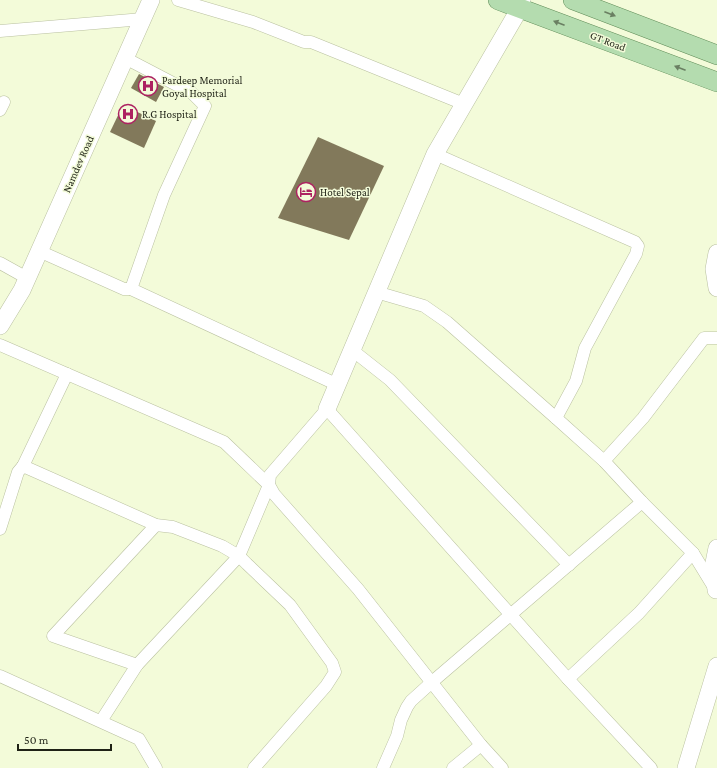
<svg xmlns="http://www.w3.org/2000/svg" width="717" height="768" font-family="'Crimson Pro',serif">
  <style>
    .building { fill: #82795b }
    .lines { fill: none; stroke-linecap: round; stroke-linejoin: round }
    .street-casing { stroke: #bac1a1; stroke-width: 13 }
    .secondary-casing { stroke: #bac1a1; stroke-width: 18 }
    .primary-casing { stroke: #5f8b57; stroke-width: 20 }
    .street { stroke: #fff; stroke-width: 12 }
    .secondary { stroke: #fff; stroke-width: 17 }
    .primary { stroke: #b4dcaf; stroke-width: 19 }
    .oneway { fill: #6a7f62 }
    .labels { text-anchor: middle; dominant-baseline: central; stroke-width: 3; stroke-linejoin: round; paint-order: stroke }
    .street-label { font-size: 11px; fill: #1f2216; stroke: #f3fbd9 }
    .poi-label { font-size: 11px; fill: #1f2216; stroke: #f3fbd9; text-anchor: start }
  </style>
  <rect width="100%" height="100%" fill="#f3fbd9"/>
  <g class="building">
    <path d="M139,74L164,87L156,102L131,88Z"/>
    <path d="M123,105L156,121L144,148L110,132Z"/>
    <path d="M318,137L384,166L349,240L278,218Z"/>
  </g>
  <g class="lines">
    <defs>
      <g id="street">
        <path d="M178,0L253,22L304,42H311L464,104"/>
        <path d="M0,31L143,19"/>
        <path d="M125,58L192,93L205,106L164,195L131,289"/>
        <path d="M0,110L4,102"/>
        <path d="M435,154L635,242L638,246L636,254L585,348L576,381L556,418"/>
        <path d="M39,251L124,289H131L338,385"/>
        <path d="M0,263L27,278"/>
        <path d="M376,292L424,306L447,322L556,418L604,461L642,502L693,553L715,589"/>
        <path d="M0,345L224,442L269,485L274,494L358,589L481,745L502,768"/>
        <path d="M352,350L390,380L569,565"/>
        <path d="M604,461L643,418L704,338H717"/>
        <path d="M23,466L67,374"/>
        <path d="M0,529L18,472L23,466L156,525L173,527L222,546L239,556L247,564L290,605L332,663L335,672L326,686L254,768"/>
        <path d="M137,665L53,636L156,525"/>
        <path d="M0,676L139,739L156,768"/>
        <path d="M568,679L639,613L693,553"/>
        <path d="M101,721L137,665L239,556L269,485L270,475L327,409L568,679L651,768"/>
        <path d="M383,768L397,736L401,720L407,707L411,701L432,682L642,502"/>
        <path d="M453,768L481,745"/>
      </g>
      <g id="secondary">
        <path d="M717,253L714,269L717,288"/>
        <path d="M0,326L22,290L151,0"/>
        <path d="M327,409L435,154L520,8L522,0"/>
        <path d="M716,590L714,563L717,548"/>
        <path d="M686,768L717,666"/>
      </g>
      <g id="primary">
        <path d="M498,0L717,82"/>
        <path d="M573,0L717,55"/>
      </g>
    </defs>
    <use href="#street" class="street-casing"/>
    <use href="#secondary" class="secondary-casing"/>
    <use href="#primary" class="primary-casing"/>
    <use href="#street" class="street"/>
    <use href="#secondary" class="secondary"/>
    <use href="#primary" class="primary"/>
  </g>
  <defs><path id="oneway-solid" d="M-6-.8H1V-3.2L6.5 0L1 3.2V.8H-6Z"/></defs>
  <g class="oneway">
    <use href="#oneway-solid" transform="translate(610 14) rotate(21)"/>
    <use href="#oneway-solid" transform="translate(559 23) rotate(-159)"/>
    <use href="#oneway-solid" transform="translate(680 68) rotate(-159)"/>
  </g>
  <defs>
    <symbol id="hospital-ring" viewBox="-11 -11 22 22"><circle r="9.5" fill="#f3fbd9" stroke="#ad2261" stroke-width="1.5"/><path d="M-5-5h3v3.5h4V-5h3V5h-3V1.5h-4V5h-3Z" fill="#ad2261"/></symbol>
    <symbol id="hotel-ring" viewBox="-11 -11 22 22"><circle r="9.5" fill="#f3fbd9" stroke="#ad2261" stroke-width="1.5"/><path d="M-6-4.5h1.5V1H6V5H4.5V3h-9V5H-6ZM-4 0a1.8 1.8 0 1 1 3.6 0ZM.5 0V-2.5h3Q6-2.5 6 0Z" fill="#ad2261"/></symbol>
  </defs>
  <g fill-rule="evenodd">
    <use href="#hospital-ring" x="137" y="75" width="22" height="22"/>
    <use href="#hospital-ring" x="117" y="103" width="22" height="22"/>
    <use href="#hotel-ring" x="295" y="181" width="22" height="22"/>
  </g>
  <g class="labels">
    <g class="street-label">
      <text transform="translate(608 41) rotate(21)">GT Road</text>
      <text transform="translate(78 164) rotate(-66)">Namdev Road</text>
    </g>
    <g class="poi-label">
      <text x="162" y="80">Pardeep Memorial<tspan x="162" dy="13">Goyal Hospital</tspan></text>
      <text x="142" y="114">R.G Hospital</text>
      <text x="320" y="192">Hotel Sepal</text>
    </g>
  </g>
  <path d="M18 744v6h93v-6" fill="none" stroke="#1f2216" stroke-width="2"/>
  <text x="24" y="744" font-size="12" fill="#1f2216" stroke="#f3fbd9" stroke-width="3" paint-order="stroke">50 m</text>
</svg>
